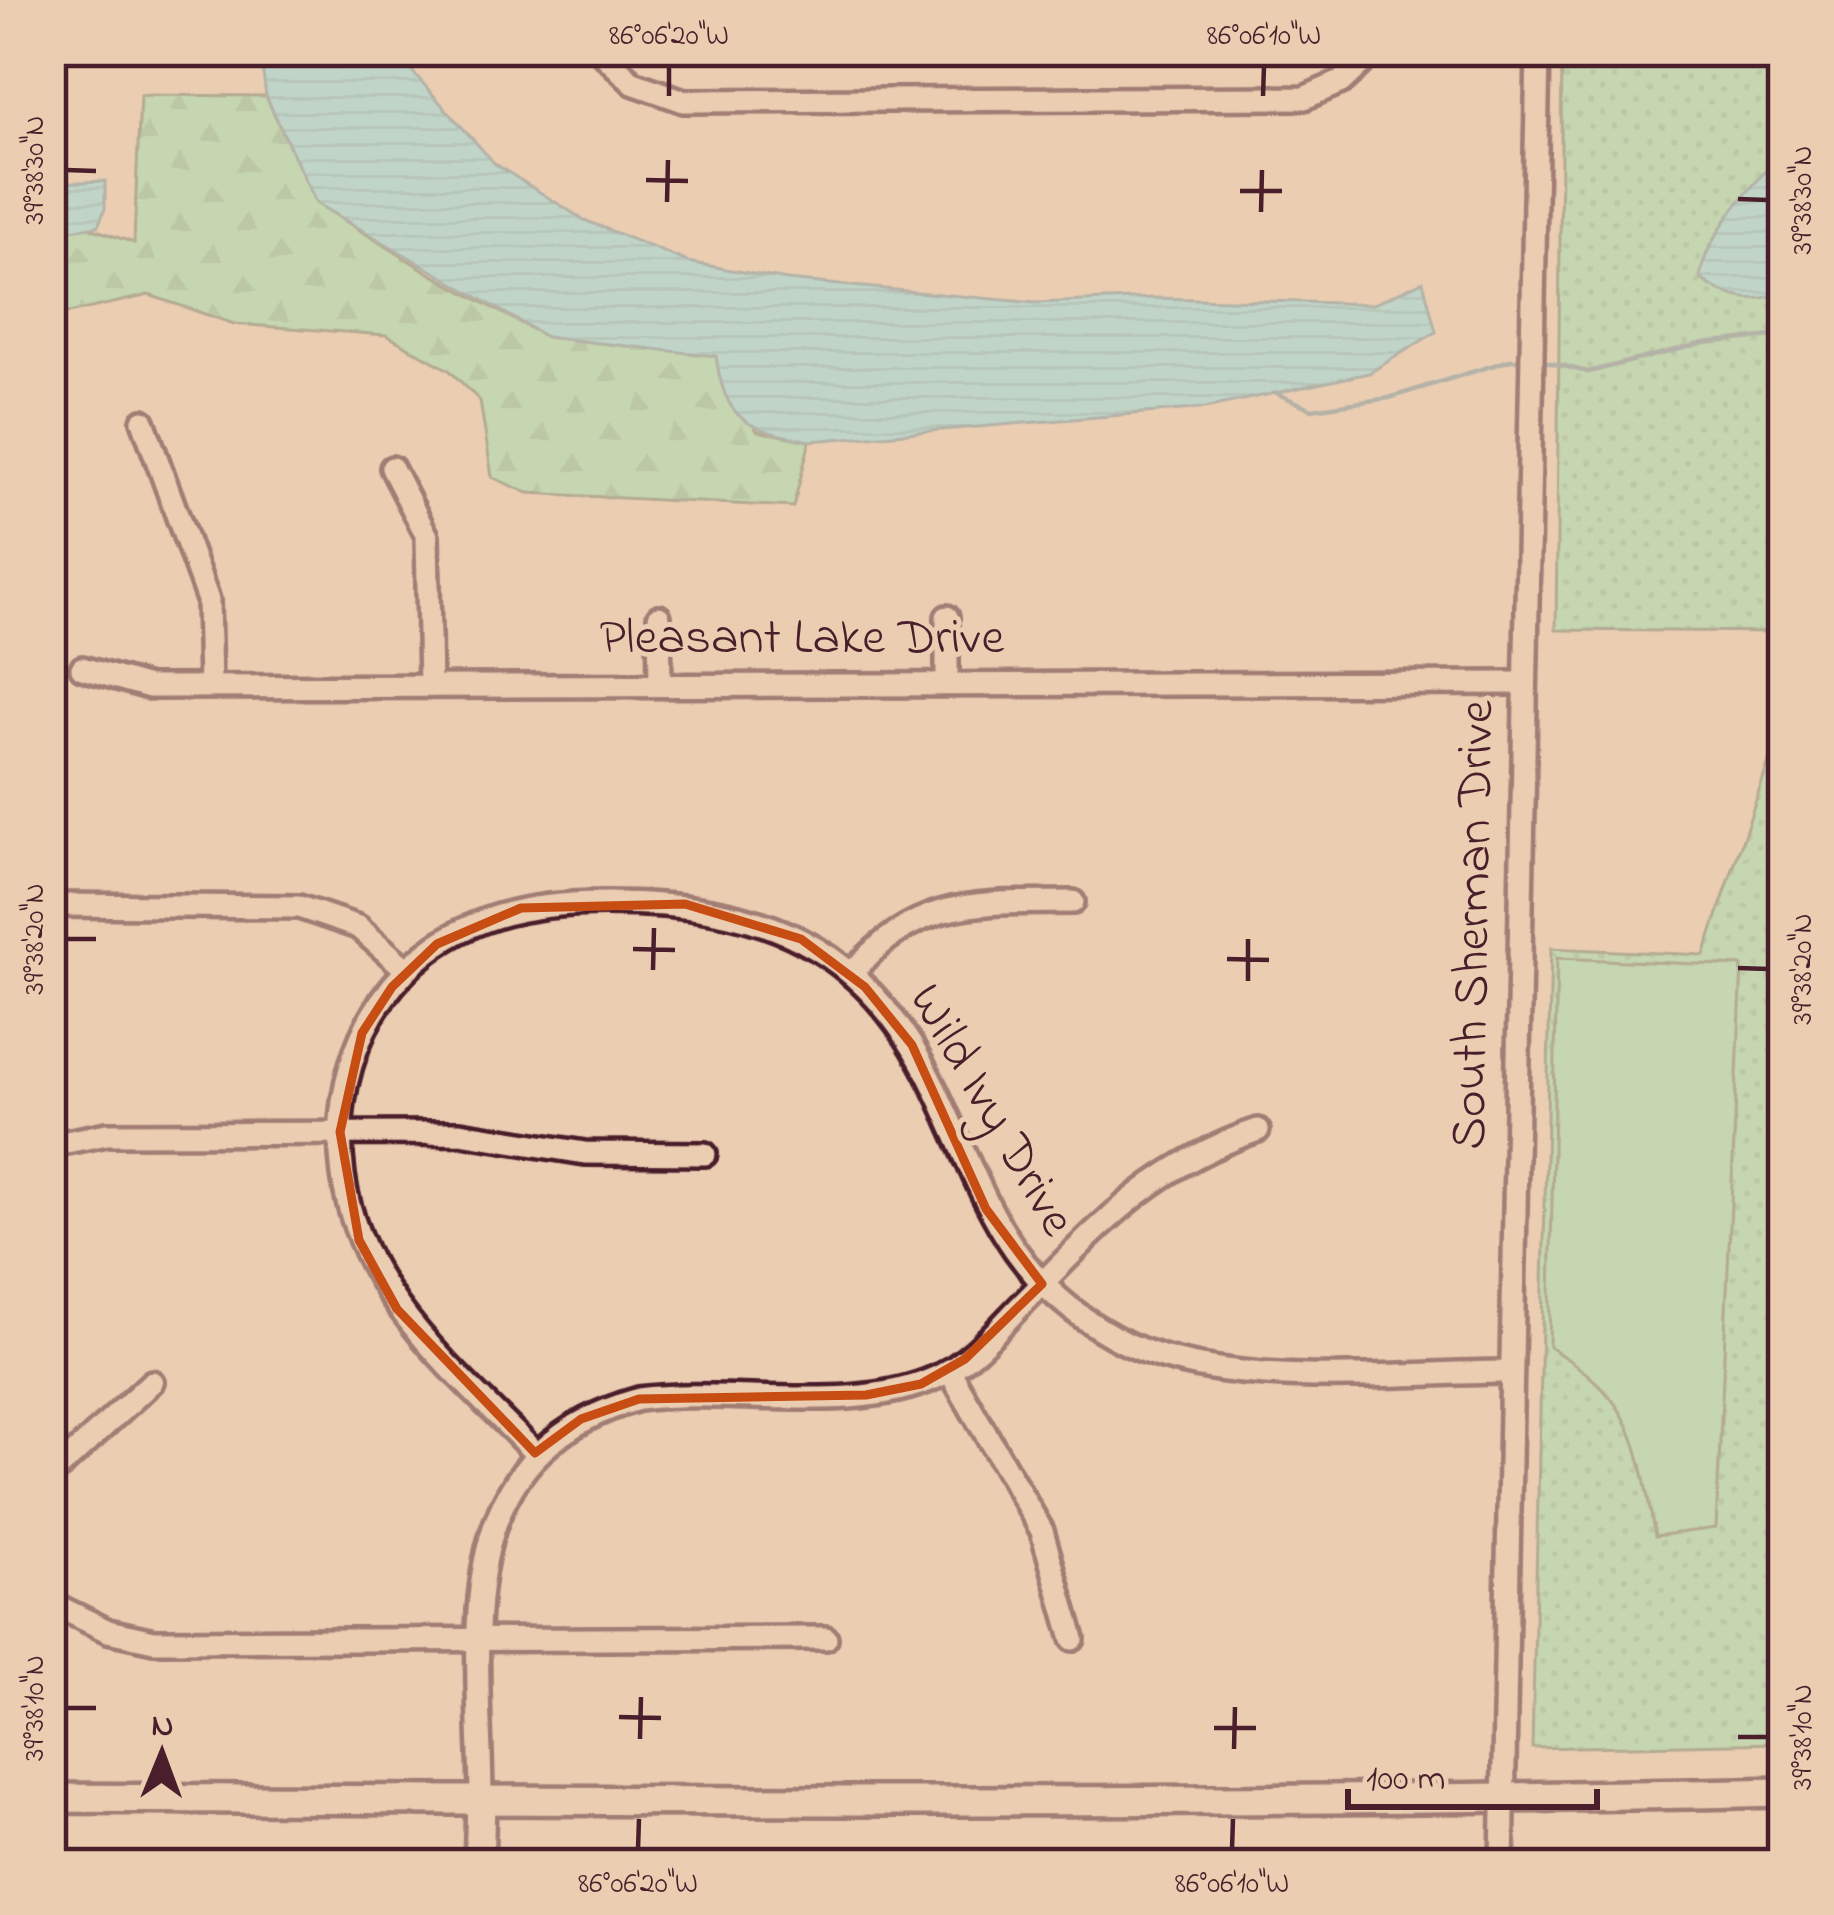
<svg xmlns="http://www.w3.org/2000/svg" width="1834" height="1915" font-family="'Indie Flower',sans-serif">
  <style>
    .grass { fill: url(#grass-dots); stroke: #707f6c; stroke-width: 3 }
    .forest { fill: url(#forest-firs); stroke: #707f6c; stroke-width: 3 }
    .green { fill: #97dfad; stroke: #707f6c; stroke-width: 3 }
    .water { fill: url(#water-rules); stroke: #729199; stroke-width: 3 }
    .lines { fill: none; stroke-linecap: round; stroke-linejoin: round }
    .stream { stroke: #729199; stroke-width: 4.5 }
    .minor-casing { stroke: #4a1f2b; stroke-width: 30 }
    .major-casing { stroke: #4a1f2b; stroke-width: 36 }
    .minor { stroke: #ebcdb2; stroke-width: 21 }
    .major { stroke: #ebcdb2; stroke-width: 27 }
    .marked { fill: none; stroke: #c84d12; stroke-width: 9; stroke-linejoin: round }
    .ticks { fill: none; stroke: #4a1f2b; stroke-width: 4.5 }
    .labels { text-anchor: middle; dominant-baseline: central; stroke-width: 10; stroke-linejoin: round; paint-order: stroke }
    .street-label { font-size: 51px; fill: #4a1f2b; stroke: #ebcdb2 }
    .neatline { fill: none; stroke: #4a1f2b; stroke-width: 4.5 }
    .ticks-label { font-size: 30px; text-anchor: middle; fill: #4a1f2b }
  </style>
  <defs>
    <pattern id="grass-dots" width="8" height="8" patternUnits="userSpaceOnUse" patternTransform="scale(3)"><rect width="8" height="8" fill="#97dfad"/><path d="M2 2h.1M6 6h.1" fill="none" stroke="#84bf95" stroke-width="1.8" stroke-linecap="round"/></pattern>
    <pattern id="forest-firs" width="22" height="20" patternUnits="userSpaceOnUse" patternTransform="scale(3)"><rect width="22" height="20" fill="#97dfad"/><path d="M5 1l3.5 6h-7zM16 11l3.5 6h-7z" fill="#84bf95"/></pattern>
    <pattern id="water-rules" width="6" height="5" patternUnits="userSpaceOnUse" patternTransform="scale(3)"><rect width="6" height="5" fill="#8cdde3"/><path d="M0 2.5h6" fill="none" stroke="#7abdc3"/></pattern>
  </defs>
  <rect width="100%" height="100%" fill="#ebcdb2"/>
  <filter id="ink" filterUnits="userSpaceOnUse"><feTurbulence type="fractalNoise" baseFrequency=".00833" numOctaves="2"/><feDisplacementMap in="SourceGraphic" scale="24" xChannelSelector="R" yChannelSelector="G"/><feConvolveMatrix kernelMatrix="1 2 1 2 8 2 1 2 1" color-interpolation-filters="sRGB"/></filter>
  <g filter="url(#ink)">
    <g class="grass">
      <path d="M1562,51H1783V632L1556,630Z"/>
      <path d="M1783,720V1743L1532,1748L1551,948L1704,955Z"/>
    </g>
    <path class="forest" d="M140,95L266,96L316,203L431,274L546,337L717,355L757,431L810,441L793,507L528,493L492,477L480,401L449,370L386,335L234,324L149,295L51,317V233L88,227L134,243Z"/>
    <path class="green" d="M1557,958L1742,966L1716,1528L1655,1536C1637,1442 1637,1401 1549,1347Z"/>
    <g class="water">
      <path d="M260,51H394L495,164L584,220L688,262L787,280L1036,303L1155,298L1373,304L1423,281L1436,332L1369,373L1205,408L810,441C748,429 725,423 716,356L546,337L316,203L266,96Z"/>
      <path d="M1783,152V291C1757,306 1722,297 1700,278C1705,236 1753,184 1783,152Z"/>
      <path d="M105,181V209L98,226L51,233V183Z"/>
    </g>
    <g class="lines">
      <g class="stream">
        <path d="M1538,360L1588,372L1704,343L1783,335"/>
        <path d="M1278,394L1312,409L1389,398L1510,360H1527"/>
      </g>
      <defs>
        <g id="minor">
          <path d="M600,51L633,83L684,101L1304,98L1341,82L1374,51"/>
          <path d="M143,421L208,600L210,686"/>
          <path d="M392,468L427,536L430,686"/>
          <path d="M659,617L660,685"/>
          <path d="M947,617V684"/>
          <path d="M82,668L149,687L1525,683"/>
          <path d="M51,905L299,907L358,927L407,970"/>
          <path d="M851,974C918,896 978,903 1073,902"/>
          <path d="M51,1145L107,1134L460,1133L585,1153L705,1154"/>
          <path d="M949,1370L1042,1531L1073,1639"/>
          <path d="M535,1453C456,1371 359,1295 343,1175C333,1101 353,1026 405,972C461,915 530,903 607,903C759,903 865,942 934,1087C985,1193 1003,1276 1114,1337C1215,1394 1395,1372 1511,1372"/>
          <path d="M51,1475L152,1382"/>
          <path d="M51,1603L108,1631L154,1641L826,1638"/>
          <path d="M481,1804C481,1639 440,1455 639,1399C732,1387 852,1416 937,1377C972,1361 999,1327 1026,1300C1101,1224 1154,1165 1258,1130"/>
          <path d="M1502,1864L1538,51"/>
        </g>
        <g id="major">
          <path d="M51,1798C628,1801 1206,1805 1783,1792"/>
          <path d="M479,1864L481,1804"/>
        </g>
      </defs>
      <use href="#minor" class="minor-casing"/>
      <use href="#major" class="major-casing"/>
      <use href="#minor" class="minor"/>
      <use href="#major" class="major"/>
    </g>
  </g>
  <path d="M0 0H1834V1915H0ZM685,904L801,939L865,987L912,1045L986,1209L1042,1284L965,1359L921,1384L866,1395L639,1399L581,1419L535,1453L397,1309L359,1240L340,1132L362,1033L392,987L437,944L521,908Z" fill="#ebcdb2" fill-opacity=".55" fill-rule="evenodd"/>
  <path class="marked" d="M685,904L801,939L865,987L912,1045L986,1209L1042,1284L965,1359L921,1384L866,1395L639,1399L581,1419L535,1453L397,1309L359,1240L340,1132L362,1033L392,987L437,944L521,908Z"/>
  <path class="ticks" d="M669,96V66M1263,96L1264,66M66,170L96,171M646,180L688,181M1240,191H1282M1738,199L1768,200M667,202L668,160M1261,212L1262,170M66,939H96M633,949L675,950M1227,959L1269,960M1738,968L1768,969M653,970L654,928M1248,981V939M66,1708H96M619,1717L661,1718M1214,1728H1256M1738,1737H1768M640,1739L641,1697M1234,1749L1235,1707M638,1849L639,1819M1232,1849L1233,1819"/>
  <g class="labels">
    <g class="street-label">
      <text x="802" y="639">Pleasant Lake Drive</text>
      <text transform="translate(1475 925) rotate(-89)">South Sherman Drive</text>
      <text transform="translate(990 1111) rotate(60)">Wild Ivy Drive</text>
    </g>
  </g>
  <rect width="1834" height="1915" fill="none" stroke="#ebcdb2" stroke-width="132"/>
  <g transform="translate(162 1753) rotate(1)" stroke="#ebcdb2" stroke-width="9" paint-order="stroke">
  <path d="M0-9L21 45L0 30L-21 45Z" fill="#4a1f2b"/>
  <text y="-18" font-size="33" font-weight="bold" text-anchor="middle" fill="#4a1f2b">N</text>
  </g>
  <path d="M1348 1789v18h249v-18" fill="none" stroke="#4a1f2b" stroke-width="6"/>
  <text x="1366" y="1789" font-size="36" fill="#4a1f2b" stroke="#ebcdb2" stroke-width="9" paint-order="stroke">100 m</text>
  <rect x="66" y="66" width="1702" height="1783" class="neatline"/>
  <g class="ticks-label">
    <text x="669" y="44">86°06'20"W</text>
    <text x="1264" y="44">86°06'10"W</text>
    <text transform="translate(33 170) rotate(-90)" y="10">39°38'30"N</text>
    <text transform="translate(1801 200) rotate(-90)" y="10">39°38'30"N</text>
    <text transform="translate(33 939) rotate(-90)" y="10">39°38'20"N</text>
    <text transform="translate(1801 969) rotate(-90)" y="10">39°38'20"N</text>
    <text transform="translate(33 1708) rotate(-90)" y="10">39°38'10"N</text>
    <text transform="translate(1801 1737) rotate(-90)" y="10">39°38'10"N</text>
    <text x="638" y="1892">86°06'20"W</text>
    <text x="1232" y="1892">86°06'10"W</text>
  </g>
</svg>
